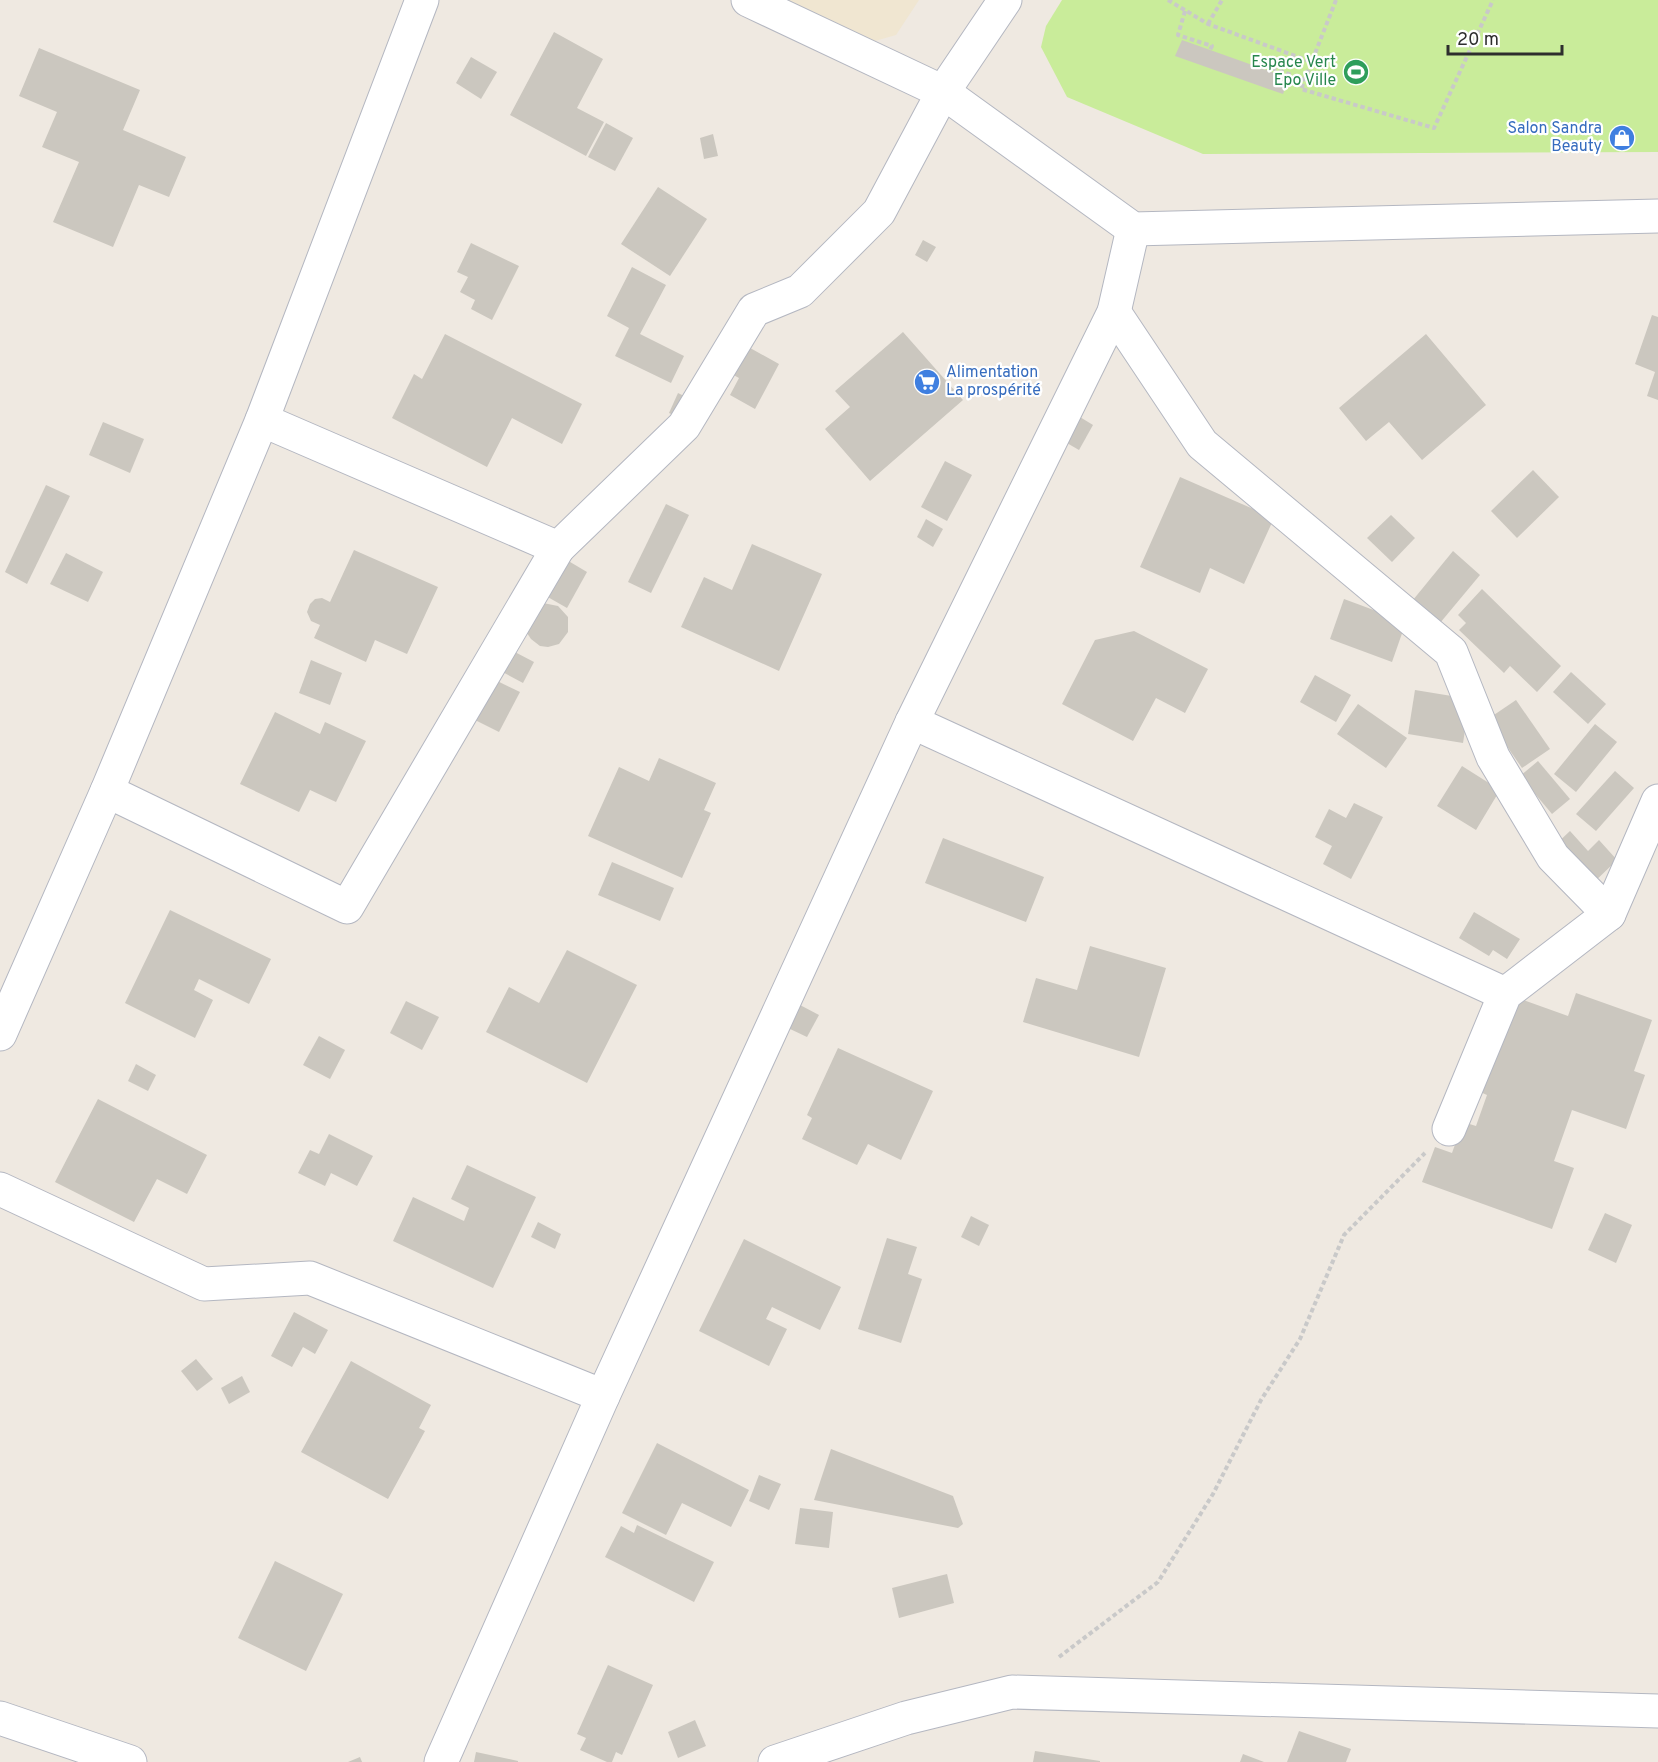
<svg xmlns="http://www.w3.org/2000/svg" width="1658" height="1762" font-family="Overpass,sans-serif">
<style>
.education{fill:#f0e6d1}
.pitch{fill:#c9ec9a}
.building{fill:#cbc7bf}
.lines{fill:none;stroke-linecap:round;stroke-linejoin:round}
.minor-casing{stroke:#b4b7c1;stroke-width:35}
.path{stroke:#c9c9c9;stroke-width:4;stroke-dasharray:4.5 3;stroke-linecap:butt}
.minor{stroke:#fff;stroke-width:33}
.labels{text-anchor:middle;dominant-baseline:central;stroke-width:4.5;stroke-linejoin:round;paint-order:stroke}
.leisure-label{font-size:16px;fill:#27864d;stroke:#fff;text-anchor:end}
.shop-label{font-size:16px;fill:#366cbe;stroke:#fff;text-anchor:end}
</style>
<rect width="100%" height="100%" fill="#efe9e1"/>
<!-- education -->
<polygon class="education" points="766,0 919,0 896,35 861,45"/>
<!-- pitch -->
<polygon class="pitch" points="1062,0 1658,0 1658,152 1203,154 1067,97 1041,47 1046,26"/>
<!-- building -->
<g class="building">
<polygon points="554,32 603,59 577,108 604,122 586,156 510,115"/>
<polygon points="1182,40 1289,78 1283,94 1175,56"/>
<polygon points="39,48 140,90 123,130 186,157 169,197 139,185 113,247 53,222 79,162 42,147 57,112 19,96"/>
<polygon points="471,57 497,72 481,99 456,83"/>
<polygon points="606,123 633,138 615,171 588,157"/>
<polygon points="713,134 718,156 704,159 700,138"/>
<polygon points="658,187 707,219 670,276 621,244"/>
<polygon points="923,240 936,247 927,262 915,255"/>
<polygon points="471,243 519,266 492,320 471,309 475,300 460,292 468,277 457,272"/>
<polygon points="632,267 666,285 640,334 684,356 671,383 615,356 629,328 607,316"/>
<polygon points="1652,315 1658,317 1658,400 1647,396 1655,372 1635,364"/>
<polygon points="903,332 963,400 870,481 825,429 850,407 835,391"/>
<polygon points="445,334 582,404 562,444 512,418 487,467 392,418 414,374 422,379"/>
<polygon points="1426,334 1486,405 1422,460 1389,422 1366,441 1339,408"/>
<polygon points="743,344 779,364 755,409 730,395 739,378 728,372"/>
<polygon points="678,393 696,402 686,421 669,413"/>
<polygon points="1075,414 1093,425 1079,450 1060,439"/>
<polygon points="103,422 144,439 130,473 89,455"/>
<polygon points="945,461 972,475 947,521 921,507"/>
<polygon points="1533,470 1559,497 1517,538 1491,511"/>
<polygon points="1180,477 1274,518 1244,584 1210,568 1200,593 1140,567"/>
<polygon points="46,485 70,496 27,584 5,572"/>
<polygon points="666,504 689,515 651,593 628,582"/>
<polygon points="1391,515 1415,538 1392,562 1367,538"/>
<polygon points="926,519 943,529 933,547 917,537"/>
<polygon points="752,544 822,574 779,671 681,627 704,577 732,590"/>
<polygon points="354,550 438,587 407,654 375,640 366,662 314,638 320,625 311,621 307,612 310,604 315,599 322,598 330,602"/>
<polygon points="1453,551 1480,575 1440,623 1413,600"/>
<polygon points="66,553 103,572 88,602 50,584"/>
<polygon points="560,556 587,572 567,608 539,592"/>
<polygon points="1482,589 1561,666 1537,692 1510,666 1504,673 1459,630 1466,623 1458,615"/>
<polygon points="1344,599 1406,622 1392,662 1330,639"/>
<polygon points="543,603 558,606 568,617 568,632 559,644 548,647 540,646 531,639 527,633"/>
<polygon points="1134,631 1208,669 1185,713 1156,698 1133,741 1062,704 1095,640"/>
<polygon points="511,650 534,662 523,683 499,670"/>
<polygon points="311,660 342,673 330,705 299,693"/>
<polygon points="1571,672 1606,704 1588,724 1553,692"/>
<polygon points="1315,675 1351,695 1336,722 1300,702"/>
<polygon points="489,677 520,692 499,732 469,717"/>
<polygon points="1415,690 1470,699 1463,743 1408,734"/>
<polygon points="1516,700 1550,749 1522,768 1488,719"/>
<polygon points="1358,704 1407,738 1386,768 1337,734"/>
<polygon points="275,712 320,734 325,722 366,741 336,802 310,790 299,812 240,784"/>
<polygon points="1595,724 1617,742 1576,792 1554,774"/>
<polygon points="659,758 716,783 704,810 711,813 682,878 588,836 619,767 649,781"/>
<polygon points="1538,761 1570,799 1552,814 1520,776"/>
<polygon points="1462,766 1500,790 1476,830 1437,806"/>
<polygon points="1615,771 1634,788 1596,831 1576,814"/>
<polygon points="1354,803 1383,817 1351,879 1323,864 1332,846 1315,837 1329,809 1346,818"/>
<polygon points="1570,831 1588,851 1599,840 1617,860 1588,888 1552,848"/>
<polygon points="943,838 1044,877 1026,922 925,883"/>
<polygon points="612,862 674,888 660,921 598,895"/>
<polygon points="170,910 271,959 249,1004 199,979 194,990 213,1000 195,1038 125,1003"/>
<polygon points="1474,912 1520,939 1507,959 1493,950 1489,956 1459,938"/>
<polygon points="1090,946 1166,968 1139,1057 1023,1022 1036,978 1077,990"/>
<polygon points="567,950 637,985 587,1083 486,1032 509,987 539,1003"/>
<polygon points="1576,993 1652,1020 1634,1071 1645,1075 1626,1129 1572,1110 1554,1161 1574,1168 1552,1229 1422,1182 1435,1147 1452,1153 1463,1122 1476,1126 1487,1095 1478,1091 1512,996 1568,1016"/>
<polygon points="406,1001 439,1017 422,1050 390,1033"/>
<polygon points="800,1005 819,1015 807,1037 788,1028"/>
<polygon points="319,1036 345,1050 330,1079 303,1065"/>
<polygon points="838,1048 933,1091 901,1160 868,1144 857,1165 802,1139 812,1118 807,1115"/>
<polygon points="136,1064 156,1075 148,1091 128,1081"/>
<polygon points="98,1099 207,1155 187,1194 157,1179 134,1222 55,1182"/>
<polygon points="329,1134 373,1156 357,1186 331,1173 325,1186 298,1173 310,1150 319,1154"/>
<polygon points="467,1165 536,1197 493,1288 393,1241 413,1197 464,1221 469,1208 451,1199"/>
<polygon points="1605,1213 1632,1225 1616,1263 1588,1250"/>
<polygon points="971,1216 989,1225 979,1246 961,1237"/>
<polygon points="538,1222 561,1234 555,1249 531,1237"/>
<polygon points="887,1238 917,1247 908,1274 922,1279 901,1343 858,1329"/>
<polygon points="744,1239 841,1287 820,1330 772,1307 766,1319 787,1329 769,1366 699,1331"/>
<polygon points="294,1312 328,1330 315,1354 303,1347 292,1367 271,1356"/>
<polygon points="196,1359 213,1379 197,1391 181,1371"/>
<polygon points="351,1361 431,1405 419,1428 425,1431 388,1499 301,1452"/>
<polygon points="242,1376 250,1392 229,1404 221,1388"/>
<polygon points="657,1443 749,1490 731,1527 682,1503 666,1535 622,1513"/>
<polygon points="831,1449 953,1496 963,1524 958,1528 814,1500"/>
<polygon points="759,1475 781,1484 769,1510 749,1501"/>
<polygon points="800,1508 833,1512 829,1548 795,1544"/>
<polygon points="637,1525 714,1562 694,1602 605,1557 621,1526 634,1533"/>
<polygon points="275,1561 343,1594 306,1671 238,1638"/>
<polygon points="947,1574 954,1603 899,1618 892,1588"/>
<polygon points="608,1665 653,1685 622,1755 616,1752 612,1762 607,1762 580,1750 586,1738 577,1734"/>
<polygon points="695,1720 706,1746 678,1758 668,1732"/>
<polygon points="1299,1731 1351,1749 1346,1762 1287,1762"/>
<polygon points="1035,1751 1100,1761 1100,1762 1033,1762"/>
<polygon points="476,1752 518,1761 518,1762 474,1762"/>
<polygon points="1243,1754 1264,1762 1240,1762"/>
<polygon points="360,1757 362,1762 348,1762"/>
</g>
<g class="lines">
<!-- minor casing -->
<g class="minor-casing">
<g id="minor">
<polyline points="748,0 943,92 1133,229 1658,216"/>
<polyline points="1114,312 1202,444 1451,652 1493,757 1553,857 1609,914"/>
<polyline points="262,420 558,548 684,426 754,310 800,291 879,212 943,92 1005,0"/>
<polyline points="912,722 1505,994"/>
<polyline points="107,791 347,907 558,548"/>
<polyline points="0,1034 107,791 262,420 422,0"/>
<polyline points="1449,1129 1505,994 1609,914 1658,801"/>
<polyline points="0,1189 204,1284 310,1278 603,1396"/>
<polyline points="0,1718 130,1762"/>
<polyline points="441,1762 603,1396 912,722 1114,312 1133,229"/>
<polyline points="775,1762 906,1718 1012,1692 1658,1711"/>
</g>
</g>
<!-- path -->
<g class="path">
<polyline points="1168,0 1208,24 1312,62"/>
<polyline points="1336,0 1301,89 1434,128 1493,0"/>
<polyline points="1185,11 1178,35 1212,46 1210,50"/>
<polyline points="1208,24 1222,0"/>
<polyline points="1260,67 1261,64 1305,80"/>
<polyline points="1059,1657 1158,1582 1213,1494 1261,1400 1300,1339 1344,1235 1425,1153"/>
</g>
<!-- minor -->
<use href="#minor" class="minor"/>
</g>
<!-- icons -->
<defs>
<g id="stadium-disc" transform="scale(1.35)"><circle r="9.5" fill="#2e9e5b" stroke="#fff"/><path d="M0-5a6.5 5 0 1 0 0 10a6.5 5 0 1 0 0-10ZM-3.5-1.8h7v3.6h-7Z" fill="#fff"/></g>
<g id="shop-disc" transform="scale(1.35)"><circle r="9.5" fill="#3f7fe0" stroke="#fff"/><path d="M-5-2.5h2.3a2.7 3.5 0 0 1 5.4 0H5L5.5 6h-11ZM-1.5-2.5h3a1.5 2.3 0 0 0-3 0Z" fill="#fff"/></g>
<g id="supermarket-disc" transform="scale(1.35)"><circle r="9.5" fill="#3f7fe0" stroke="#fff"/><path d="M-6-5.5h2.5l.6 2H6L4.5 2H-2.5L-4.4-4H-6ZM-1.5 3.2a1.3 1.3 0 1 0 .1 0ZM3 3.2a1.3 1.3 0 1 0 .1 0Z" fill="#fff"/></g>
</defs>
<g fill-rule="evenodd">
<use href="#stadium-disc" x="1356" y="72"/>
<use href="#shop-disc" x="1622" y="138"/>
<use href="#supermarket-disc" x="927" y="382"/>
</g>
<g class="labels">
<!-- leisure labels -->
<g class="leisure-label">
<text x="1336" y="63">Espace Vert<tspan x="1336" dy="18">Epo Ville</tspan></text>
</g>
<!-- shop labels -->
<g class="shop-label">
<text x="1602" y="129">Salon Sandra<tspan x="1602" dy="18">Beauty</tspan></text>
<text x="946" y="373" text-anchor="start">Alimentation<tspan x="946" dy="18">La prospérité</tspan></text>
</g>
</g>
<!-- scale -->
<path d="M1448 45v9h114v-9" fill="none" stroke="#2e2e2e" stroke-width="3"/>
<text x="1457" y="45" font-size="18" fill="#2e2e2e" stroke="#ffffff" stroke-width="4.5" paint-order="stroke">20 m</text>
</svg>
